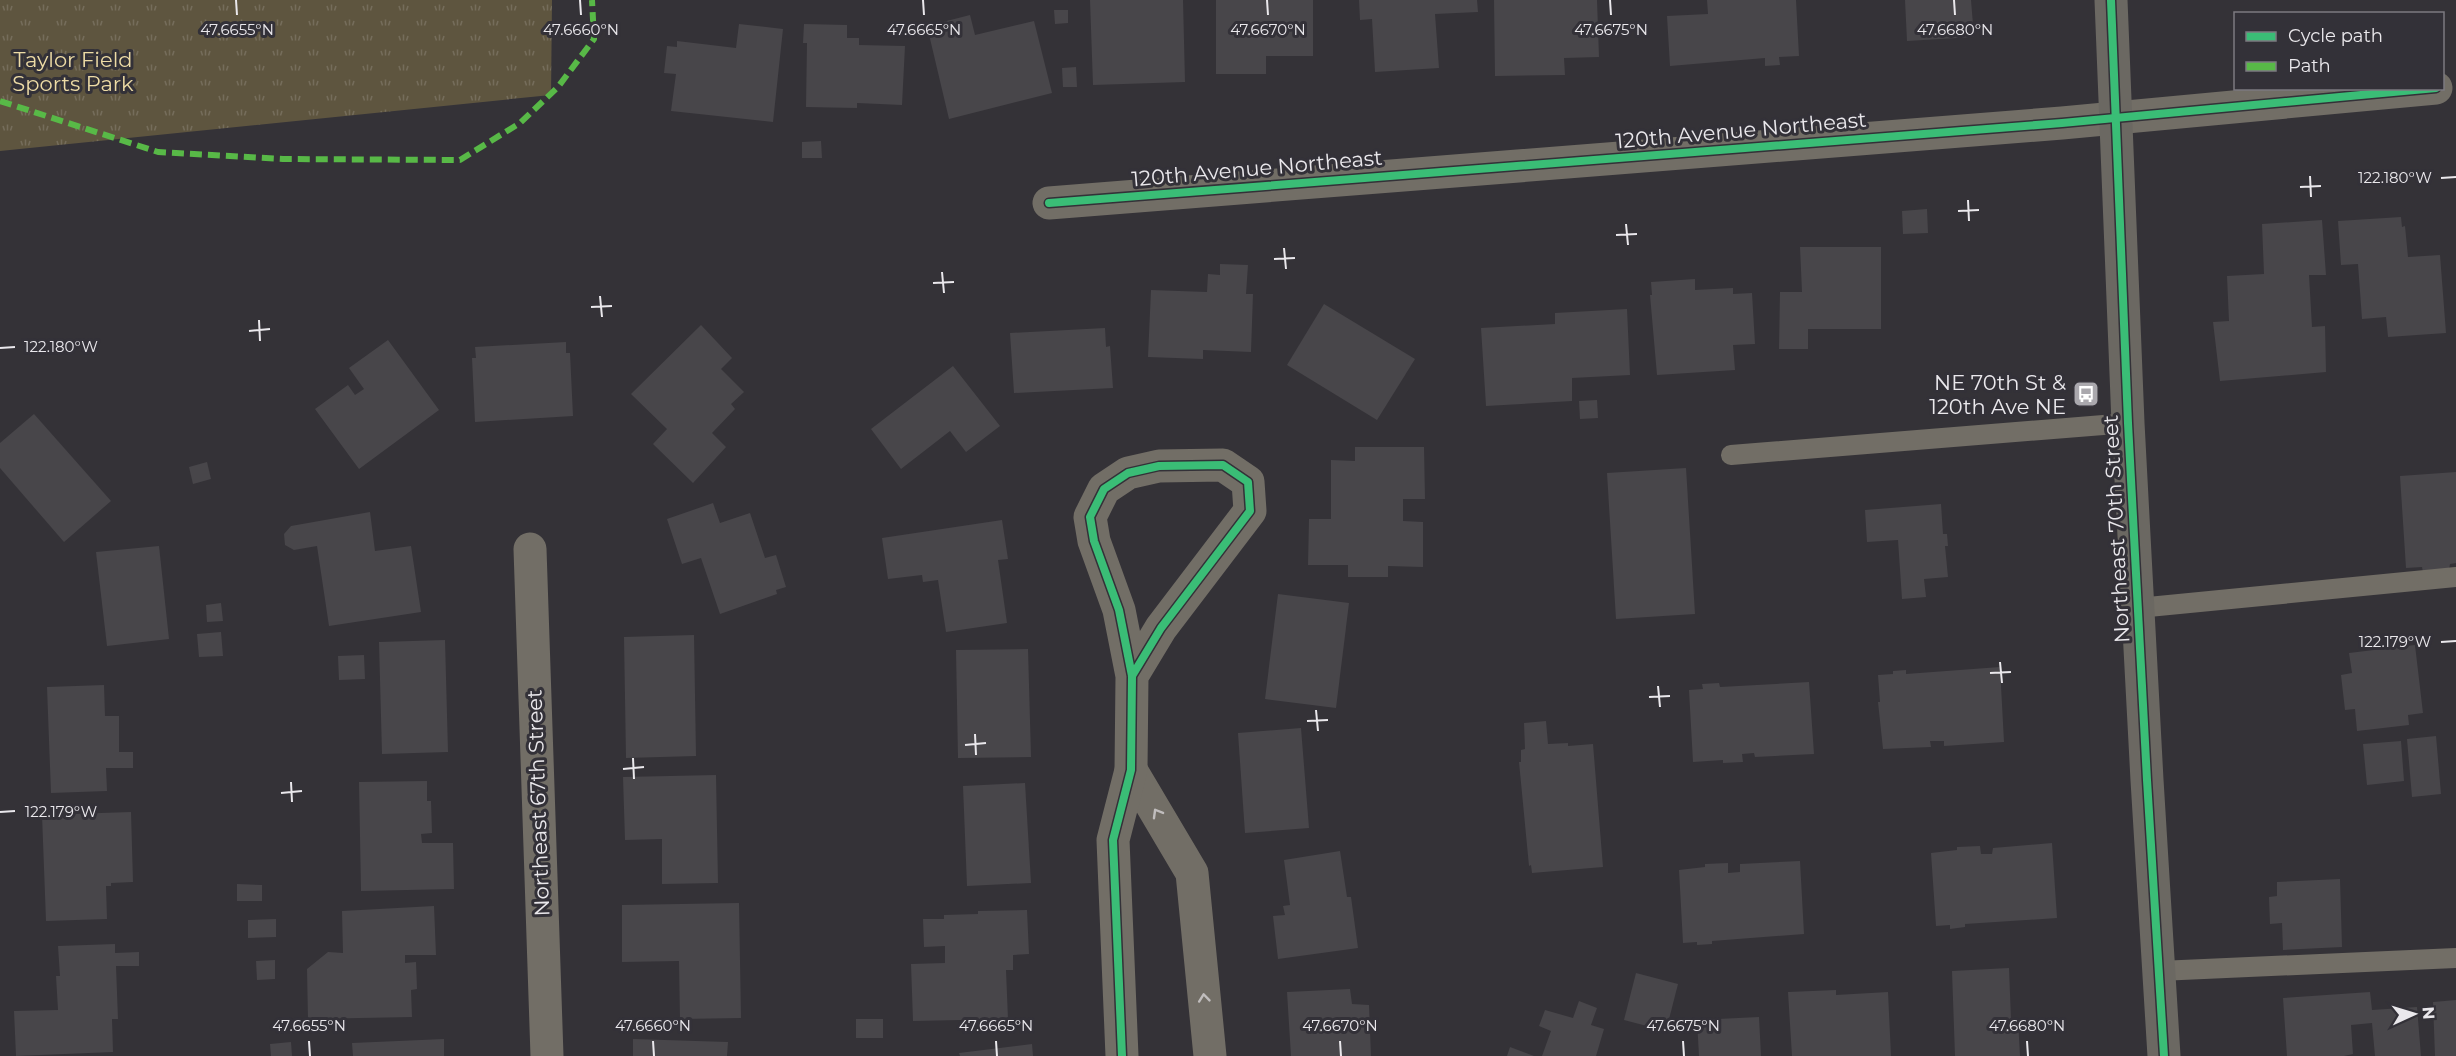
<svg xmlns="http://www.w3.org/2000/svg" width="2456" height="1056" font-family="Montserrat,sans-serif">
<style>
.park{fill:url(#park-tufts)}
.building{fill:#48464a}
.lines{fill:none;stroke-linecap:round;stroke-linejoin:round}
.lane{stroke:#726e66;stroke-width:20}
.street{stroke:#726e66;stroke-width:33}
.secondary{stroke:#6b6862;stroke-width:33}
.quiet{stroke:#58b947;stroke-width:6;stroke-dasharray:12 6;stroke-linecap:butt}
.cycleway-casing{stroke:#333138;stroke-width:11}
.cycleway{stroke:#3abd76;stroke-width:8}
.oneway{stroke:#c0bdbd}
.ticks{fill:none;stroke:#eae8ec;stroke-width:2}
.labels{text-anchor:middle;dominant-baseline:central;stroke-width:6;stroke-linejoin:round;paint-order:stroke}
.park-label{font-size:21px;fill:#eddba5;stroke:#333138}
.street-label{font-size:21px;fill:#eae8ec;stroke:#333138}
.poi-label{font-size:21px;fill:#eae8ec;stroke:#333138;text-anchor:end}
.ticks-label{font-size:15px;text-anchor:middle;fill:#eae8ec;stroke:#333138;stroke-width:6;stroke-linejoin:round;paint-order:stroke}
</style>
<defs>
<pattern id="park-tufts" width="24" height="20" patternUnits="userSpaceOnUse" patternTransform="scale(1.5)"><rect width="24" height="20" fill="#5e553f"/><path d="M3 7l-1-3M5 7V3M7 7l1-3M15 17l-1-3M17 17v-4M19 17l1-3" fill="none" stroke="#756d5b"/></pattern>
</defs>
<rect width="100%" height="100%" fill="#343237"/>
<!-- park -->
<polygon class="park" points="0,0 552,0 551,95 0,151"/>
<!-- building -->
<g class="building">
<polygon points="1090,0 1183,0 1185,82 1093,85"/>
<polygon points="1216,0 1313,0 1313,56 1266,56 1266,74 1216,74"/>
<polygon points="1359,0 1477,0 1478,12 1435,14 1439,68 1375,72 1372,19 1360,20"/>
<polygon points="1494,0 1597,0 1599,57 1564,58 1565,75 1495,76"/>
<polygon points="1707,0 1796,0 1799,56 1779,57 1780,65 1765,66 1765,58 1670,66 1667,16 1708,14"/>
<polygon points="1905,0 1971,0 1974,37 1907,41"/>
<polygon points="1054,10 1068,10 1068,23 1055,24"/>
<polygon points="970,15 975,35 1034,21 1052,93 949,119 927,26"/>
<polygon points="739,24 783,29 773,122 671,111 676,74 664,73 667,46 677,47 677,41 736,48"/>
<polygon points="804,24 847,25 847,38 859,38 859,45 905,46 902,105 857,103 857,108 806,107 807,43 803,43"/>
<polygon points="1076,67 1077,87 1063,87 1062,68"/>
<polygon points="821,141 822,158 802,158 802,142"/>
<polygon points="1927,209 1928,233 1903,234 1902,211"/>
<polygon points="2401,217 2402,227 2405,226 2408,257 2440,255 2446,333 2388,337 2386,317 2362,319 2358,264 2341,265 2338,221"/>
<polygon points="2322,220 2326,275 2309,275 2312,327 2325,326 2326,372 2220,381 2213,322 2229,321 2227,276 2264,274 2262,224"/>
<polygon points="1800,247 1881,247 1881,329 1808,329 1808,349 1779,349 1780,292 1802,292"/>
<polygon points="1220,264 1248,265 1246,294 1253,294 1251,352 1203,350 1203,359 1148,357 1151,290 1207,292 1208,274 1220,275"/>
<polygon points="1695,279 1695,290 1733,288 1733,294 1752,293 1755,344 1733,345 1735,370 1657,375 1650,295 1652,295 1651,282"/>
<polygon points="1324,304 1415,359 1377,420 1287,365"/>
<polygon points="1627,309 1630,375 1572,378 1572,401 1486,406 1481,328 1555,324 1555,313"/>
<polygon points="701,325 732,358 721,369 744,392 731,404 735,409 712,433 726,447 693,483 653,444 667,429 631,394"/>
<polygon points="1105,328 1106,347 1110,346 1113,388 1014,393 1010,333"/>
<polygon points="388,340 439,410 359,469 315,409 348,385 355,395 364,389 349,368"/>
<polygon points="566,342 566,353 570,353 573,416 475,422 472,358 476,358 475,347"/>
<polygon points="953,366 1000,426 966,452 950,431 901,469 871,429"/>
<polygon points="1597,400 1598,418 1580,419 1579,401"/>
<polygon points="34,414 111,501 64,542 0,468 0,443"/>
<polygon points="1355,447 1424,447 1425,499 1403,499 1403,521 1423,522 1423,567 1388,566 1388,577 1348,577 1348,565 1308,565 1309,519 1331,519 1331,460 1355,461"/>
<polygon points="207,462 211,479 193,484 189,467"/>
<polygon points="1686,468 1695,614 1616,619 1607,473"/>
<polygon points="2456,472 2456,563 2450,564 2449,570 2423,572 2422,567 2406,568 2400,476"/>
<polygon points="713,503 720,523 750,513 765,558 776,555 786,587 776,590 777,594 720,614 701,558 682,564 667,519"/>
<polygon points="1941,504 1943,534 1947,534 1948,546 1945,546 1948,577 1924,579 1926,597 1902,599 1898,540 1867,542 1865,510"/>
<polygon points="370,512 375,551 411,546 421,612 329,626 317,546 294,550 285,545 284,534 291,526"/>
<polygon points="1002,520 1008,559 998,560 1007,623 946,632 938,580 923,582 922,575 888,579 882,538"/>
<polygon points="159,546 169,639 107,646 96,552"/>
<polygon points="1278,594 1349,603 1336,708 1265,699"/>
<polygon points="221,603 223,621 207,622 206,605"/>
<polygon points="221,632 223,656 199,657 197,634"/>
<polygon points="694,635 696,756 626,758 624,637"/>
<polygon points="445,640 448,752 382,754 379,642"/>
<polygon points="2415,645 2423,713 2408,715 2409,725 2357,731 2355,709 2345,710 2341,675 2352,673 2349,653"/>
<polygon points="1028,649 1031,757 958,758 956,650"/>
<polygon points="364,655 365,679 339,680 338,656"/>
<polygon points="2000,667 2004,742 1944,746 1944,741 1930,741 1931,747 1883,749 1878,702 1880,702 1878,675 1893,674 1893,671 1906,670 1906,674"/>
<polygon points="1809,682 1814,754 1755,757 1754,753 1742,754 1743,762 1723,763 1723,760 1693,762 1689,690 1703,689 1702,684 1719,683 1720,687"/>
<polygon points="104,685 105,716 119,716 119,752 133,752 133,768 106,768 107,791 51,793 47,687"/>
<polygon points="1546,721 1548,744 1568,743 1568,746 1593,744 1603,867 1532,873 1531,865 1529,866 1519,762 1521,762 1521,750 1525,749 1524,723"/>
<polygon points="1301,728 1309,828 1245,833 1238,733"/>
<polygon points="2436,736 2441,794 2412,797 2407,739"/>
<polygon points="2401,741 2404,781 2367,785 2363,744"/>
<polygon points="716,775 718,883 662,884 662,839 625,840 623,777"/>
<polygon points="427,781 427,801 431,801 432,833 421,834 422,843 453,843 454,889 361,891 359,782"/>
<polygon points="1025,783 1031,883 967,886 963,786"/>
<polygon points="131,812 133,882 111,883 111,886 106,886 107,919 46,921 42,815"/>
<polygon points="2052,843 2057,918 1965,924 1965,927 1950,929 1950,925 1936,926 1931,853 1957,850 1957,847 1980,846 1981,854 1992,854 1993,848"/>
<polygon points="1340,851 1347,897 1351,897 1358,948 1278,959 1273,916 1285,915 1283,906 1290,905 1284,860"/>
<polygon points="1800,861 1804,934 1712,941 1712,944 1697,945 1697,942 1683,943 1679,870 1705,867 1705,864 1728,863 1728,873 1740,872 1740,864"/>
<polygon points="2340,879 2342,947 2283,950 2282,923 2270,924 2269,897 2277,896 2277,882"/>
<polygon points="237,884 262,885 262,901 237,901"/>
<polygon points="739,903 741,1018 680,1019 679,961 622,962 622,905"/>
<polygon points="434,906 436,955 405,955 405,963 416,962 417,989 411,990 412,1017 308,1019 307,969 328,952 343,953 342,911"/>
<polygon points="1027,910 1029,954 1013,955 1013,970 1006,970 1008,1019 913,1021 911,964 945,963 945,946 924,947 923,919 944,919 944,915 978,914 978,911"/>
<polygon points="276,919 276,937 248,938 248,920"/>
<polygon points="115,944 115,953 139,952 139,966 116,966 118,1019 112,1019 113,1052 16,1056 14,1011 58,1010 56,976 60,976 58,946"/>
<polygon points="275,960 275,979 257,980 256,961"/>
<polygon points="2009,968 2011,1020 2018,1019 2020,1056 1955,1056 1952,971"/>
<polygon points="1636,973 1678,984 1666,1031 1624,1020"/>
<polygon points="1350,989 1352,1004 1369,1005 1371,1056 1291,1056 1287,992"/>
<polygon points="1836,990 1836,995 1888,992 1891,1056 1792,1056 1788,992"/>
<polygon points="2370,992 2372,1010 2417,1007 2421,1056 2375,1056 2372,1023 2351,1025 2353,1054 2344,1056 2287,1056 2283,998"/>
<polygon points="2456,1000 2456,1056 2435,1056 2433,1002"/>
<polygon points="1579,1001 1597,1008 1591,1025 1604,1029 1596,1056 1542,1056 1551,1031 1539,1026 1545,1010 1573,1018"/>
<polygon points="1759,1017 1761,1056 1699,1056 1697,1020"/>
<rect x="856" y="1019" width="27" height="19"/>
<polygon points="642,1020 663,1020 663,1028 642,1029"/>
<polygon points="444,1039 444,1056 353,1056 352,1043"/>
<polygon points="633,1039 728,1042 727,1056 633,1056"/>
<polygon points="291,1042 292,1056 271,1056 270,1044"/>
<polygon points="1032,1044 1033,1056 960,1056 959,1053"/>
<polygon points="1510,1047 1534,1056 1507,1056"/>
</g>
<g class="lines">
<!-- lane -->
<g class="lane">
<polyline points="1731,455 2128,423"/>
<polyline points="2138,608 2456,577"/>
<polyline points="2159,971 2456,958"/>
</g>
<!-- street -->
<g class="street">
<polyline points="1049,203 2062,123 2436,88"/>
<polyline points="530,549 547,1056"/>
<polyline points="1131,770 1192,873 1210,1056"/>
<polyline points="1122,1056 1113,840 1131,770 1132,676 1119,610 1094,541 1090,517 1104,489 1128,473 1159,466 1223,465 1248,482 1250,511 1161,628 1132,676"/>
</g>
<!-- secondary -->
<polyline class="secondary" points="2111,0 2128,423 2147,780 2164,1056"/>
<!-- quiet -->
<polyline class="quiet" points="0,101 158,152 283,159 460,160 520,123 558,87 594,39 592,0"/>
<!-- cycleway casing -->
<g class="cycleway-casing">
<g id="cycleway">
<polyline points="2111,0 2128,423 2147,780 2164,1056"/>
<polyline points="1049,203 2062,123 2436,88"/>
<polyline points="1122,1056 1113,840 1131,770 1132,676 1119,610 1094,541 1090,517 1104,489 1128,473 1159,466 1223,465 1248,482 1250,511 1161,628 1132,676"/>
</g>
</g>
<!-- cycleway -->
<use href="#cycleway" class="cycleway"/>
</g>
<!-- one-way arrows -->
<defs><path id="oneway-chevron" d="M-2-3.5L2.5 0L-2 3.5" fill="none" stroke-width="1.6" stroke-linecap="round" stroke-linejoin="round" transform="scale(1.5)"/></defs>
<g class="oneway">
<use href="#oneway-chevron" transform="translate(1157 813) rotate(-120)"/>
<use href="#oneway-chevron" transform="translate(1204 998) rotate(-96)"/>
</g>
<!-- ticks -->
<path class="ticks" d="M236,0L237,15M580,0L581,15M923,0L924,15M1267,0L1268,15M1610,0L1611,15M1954,0L1955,15M2310,176L2311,197M2441,178L2456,177M2300,187L2321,186M1968,200L1969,221M1958,211L1979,210M1626,224L1628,245M1616,235L1637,234M1284,248L1286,269M1274,259L1295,258M942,272L944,293M933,283L954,282M600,296L602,317M591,307L612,306M259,320L260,341M249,331L270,329M0,348L15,347M2441,642L2456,641M2000,662L2002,683M1990,673L2011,672M1658,686L1660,707M1649,697L1670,696M1316,710L1318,731M1307,721L1328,720M975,734L976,755M965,745L986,743M633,758L634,779M623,769L644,767M291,782L292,802M281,793L302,791M0,812L15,811M309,1041L310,1056M653,1041L654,1056M996,1041L997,1056M1340,1041L1341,1056M1683,1041L1684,1056M2027,1041L2028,1056"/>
<!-- icons -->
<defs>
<g id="bus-square" transform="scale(1.35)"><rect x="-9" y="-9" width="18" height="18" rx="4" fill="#aaa8ad" stroke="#333138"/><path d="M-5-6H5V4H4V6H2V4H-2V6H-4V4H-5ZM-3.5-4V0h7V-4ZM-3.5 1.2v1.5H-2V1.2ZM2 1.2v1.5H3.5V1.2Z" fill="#fff"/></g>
</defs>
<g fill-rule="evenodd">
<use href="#bus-square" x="2086" y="394"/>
</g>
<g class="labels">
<!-- park labels -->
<g class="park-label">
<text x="73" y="59">Taylor Field<tspan x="73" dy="24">Sports Park</tspan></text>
</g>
<!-- street labels -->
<g class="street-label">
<text transform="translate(1741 130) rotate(-5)">120th Avenue Northeast</text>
<text transform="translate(1257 168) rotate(-5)">120th Avenue Northeast</text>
<text transform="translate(2116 529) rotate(-93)">Northeast 70th Street</text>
<text transform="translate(538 803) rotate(-92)">Northeast 67th Street</text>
</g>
<!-- poi labels -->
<g class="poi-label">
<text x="2066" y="382">NE 70th St &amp;<tspan x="2066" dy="24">120th Ave NE</tspan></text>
</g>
</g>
<g class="ticks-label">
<text x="237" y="35">47.6655°N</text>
<text x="581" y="35">47.6660°N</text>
<text x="924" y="35">47.6665°N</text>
<text x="1268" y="35">47.6670°N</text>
<text x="1611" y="35">47.6675°N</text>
<text x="1955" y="35">47.6680°N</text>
<text x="2395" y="183">122.180°W</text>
<text x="61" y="352">122.180°W</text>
<text x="2395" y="647">122.179°W</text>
<text x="61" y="817">122.179°W</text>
<text x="309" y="1031">47.6655°N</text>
<text x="653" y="1031">47.6660°N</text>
<text x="996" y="1031">47.6665°N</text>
<text x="1340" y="1031">47.6670°N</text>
<text x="1683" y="1031">47.6675°N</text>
<text x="2027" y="1031">47.6680°N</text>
</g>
<!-- legend -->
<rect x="2234" y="12" width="210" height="78" fill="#333138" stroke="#7c7a80" stroke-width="1.5"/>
<rect x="2246" y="32" width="30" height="9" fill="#3abd76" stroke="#7c7a80" stroke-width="1.5"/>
<text x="2288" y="42" font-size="18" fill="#eae8ec">Cycle path</text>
<rect x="2246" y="62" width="30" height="9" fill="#58b947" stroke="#7c7a80" stroke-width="1.5"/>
<text x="2288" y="72" font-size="18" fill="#eae8ec">Path</text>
<!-- north arrow -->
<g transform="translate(2414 1014) rotate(86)" stroke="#333138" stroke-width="4.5" paint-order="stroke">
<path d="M0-4.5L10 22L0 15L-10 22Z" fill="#eae8ec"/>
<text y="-9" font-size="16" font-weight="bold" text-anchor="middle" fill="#eae8ec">N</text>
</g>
</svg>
